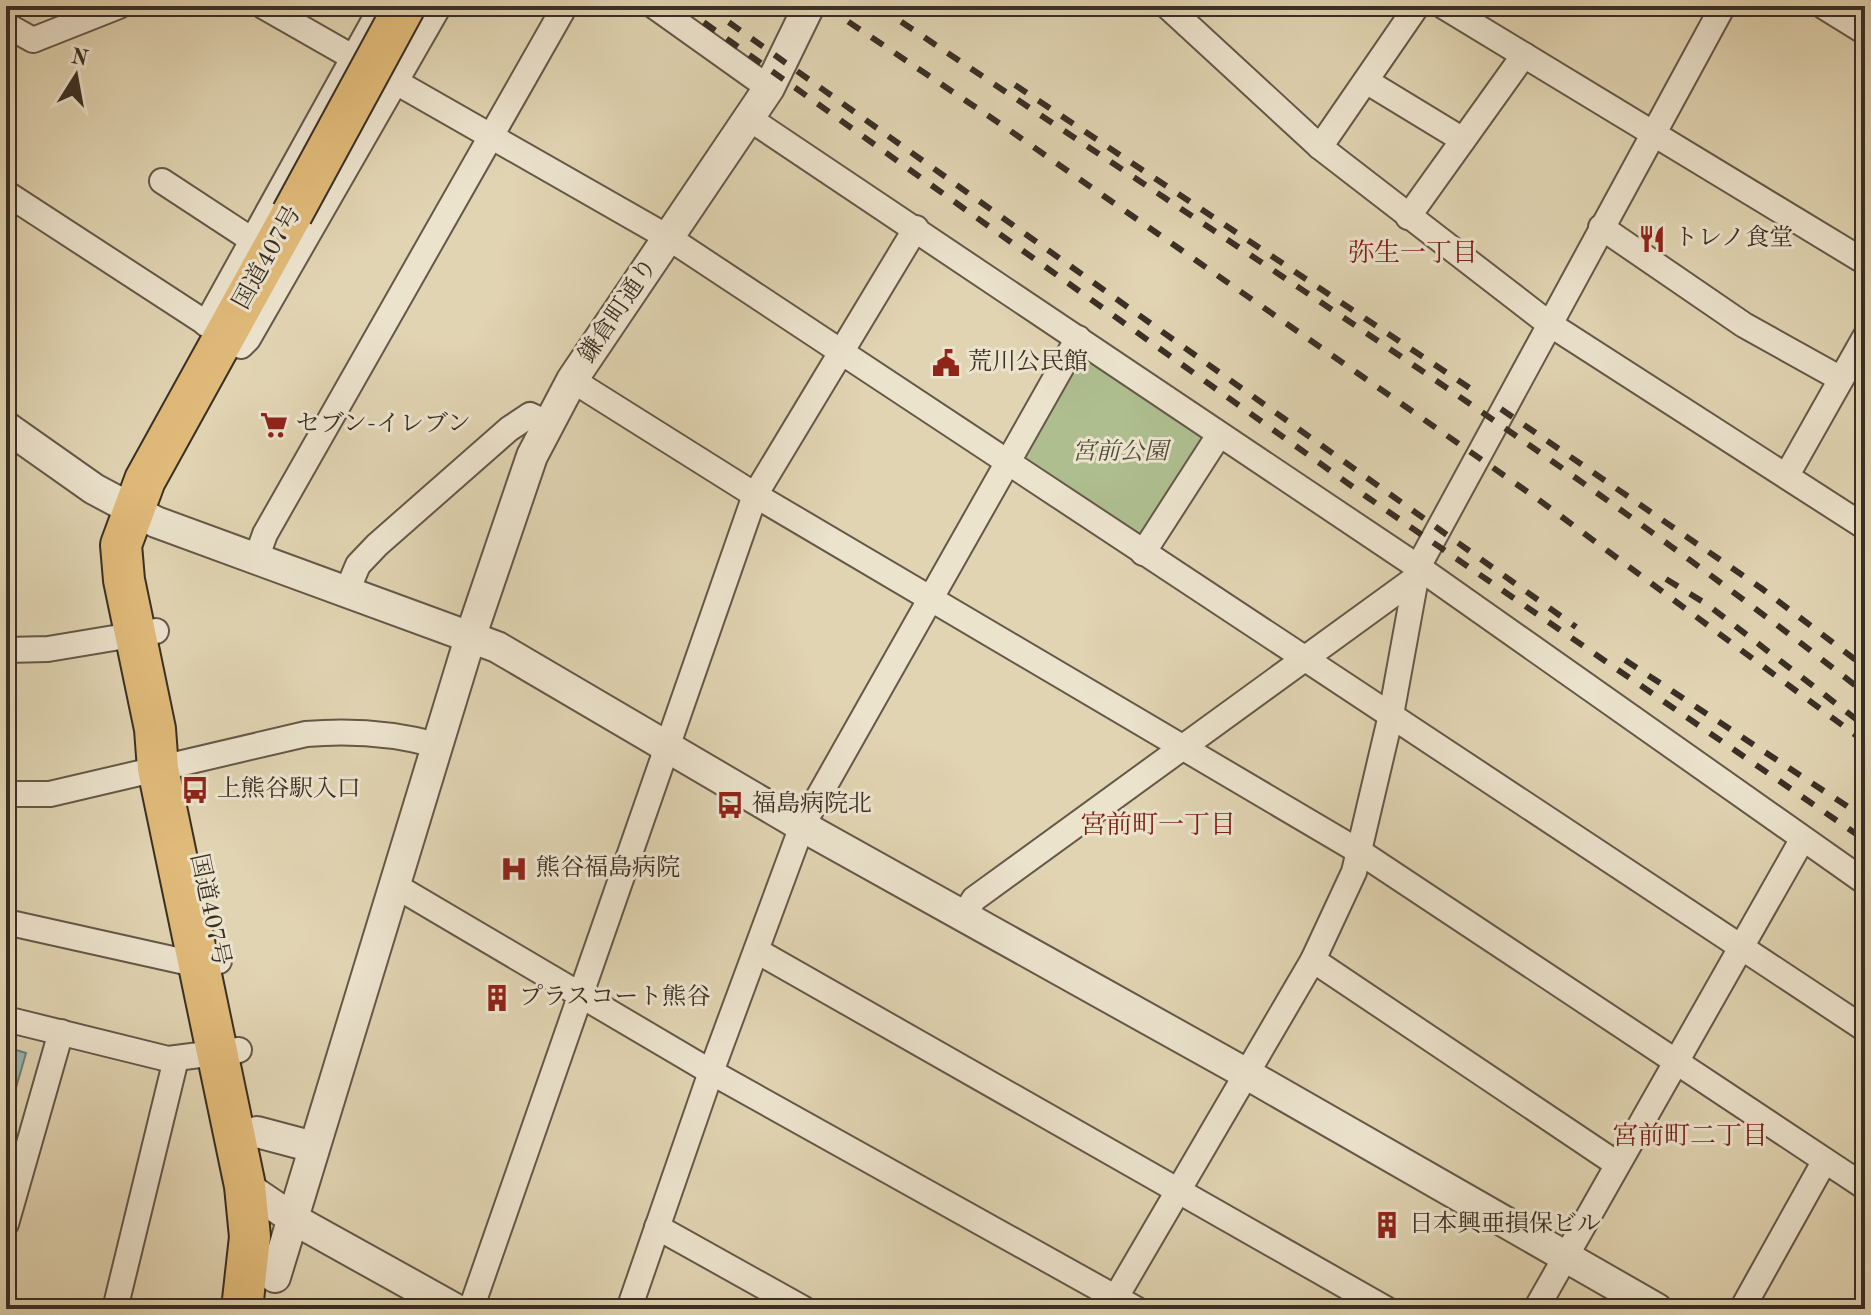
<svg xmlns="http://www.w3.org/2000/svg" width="1871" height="1315" font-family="'Old Standard TT','Noto Serif JP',serif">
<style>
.green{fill:#aebe8f;stroke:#74765a;stroke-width:2}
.water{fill:#97b7b4;stroke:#72817b;stroke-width:2}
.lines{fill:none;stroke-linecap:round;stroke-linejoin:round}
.river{stroke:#97b7b4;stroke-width:40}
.minor-casing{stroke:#645848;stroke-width:28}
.tertiary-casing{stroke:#645848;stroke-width:34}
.trunk-casing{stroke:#3a2f25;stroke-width:44}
.minor{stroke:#ece3cd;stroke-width:24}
.tertiary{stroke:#ece3cd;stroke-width:30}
.trunk{stroke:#e0ba79;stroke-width:40}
.rail{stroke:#3a2f25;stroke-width:6;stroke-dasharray:14 14;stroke-linecap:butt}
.trunk-bridge-casing{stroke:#3a2f25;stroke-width:44;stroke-linecap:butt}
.trunk-bridge{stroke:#e0ba79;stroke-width:40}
.labels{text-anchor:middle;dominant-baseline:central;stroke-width:6;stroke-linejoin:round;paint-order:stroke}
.poi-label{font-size:24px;fill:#3a2f25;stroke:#ece3cd;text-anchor:start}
.street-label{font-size:24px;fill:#3a2f25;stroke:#ece3cd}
.park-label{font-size:24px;font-style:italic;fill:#514c3a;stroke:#ece3cd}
.neighbourhood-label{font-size:26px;fill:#7a1f14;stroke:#ece3cd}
</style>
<rect width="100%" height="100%" fill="#e1d4b2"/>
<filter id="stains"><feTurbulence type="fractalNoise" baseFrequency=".0025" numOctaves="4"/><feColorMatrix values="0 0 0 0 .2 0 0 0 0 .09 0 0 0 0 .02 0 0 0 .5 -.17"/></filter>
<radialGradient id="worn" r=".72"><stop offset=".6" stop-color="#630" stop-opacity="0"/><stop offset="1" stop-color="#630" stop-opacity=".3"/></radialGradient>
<!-- green -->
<polygon class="green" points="1084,354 1206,439 1141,540 1022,459"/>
<!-- water -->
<polygon class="water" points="6,1047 26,1053 6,1123"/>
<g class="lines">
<!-- river -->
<polyline class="river" points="1861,6 1865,9"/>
<!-- minor casing -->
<g class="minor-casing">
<g id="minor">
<polyline points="263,6 669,238 1865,1029"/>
<polyline points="654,6 769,88"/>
<polyline points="1167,6 1320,147 1548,323 1865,527"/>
<polyline points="1443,6 1865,262"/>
<polyline points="1823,6 1865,32"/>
<polyline points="6,25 33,40 119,6"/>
<polyline points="1366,81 1463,140"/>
<polyline points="750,119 1418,567 1865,882"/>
<polyline points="1320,147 1417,6"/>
<polyline points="162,181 252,240"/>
<polyline points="6,193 241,346 248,339 439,6"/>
<polyline points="1408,217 1524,55"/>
<polyline points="1601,227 1744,325 1841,379"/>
<polyline points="206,324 382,6"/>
<polyline points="572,380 755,495 1360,852 1865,1187"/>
<polyline points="1787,475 1865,337"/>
<polyline points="1143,553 1219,435"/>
<polyline points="256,559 265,534 565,6"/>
<polyline points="347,591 358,565 377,545 509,429 530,415 547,423"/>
<polyline points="6,650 48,649 156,631"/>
<path d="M6,794H50L306,734C351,730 393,733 437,745"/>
<polyline points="394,885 711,1072 1136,1309"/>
<polyline points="963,917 974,899 1413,580"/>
<polyline points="6,922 199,965 219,961"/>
<polyline points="757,951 1386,1309"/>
<polyline points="1313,960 1617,1164"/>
<polyline points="6,1019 168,1059 239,1050"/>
<polyline points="6,1224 61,1032"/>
<polyline points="657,1227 804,1309"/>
<polyline points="115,1309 176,1059"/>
<polyline points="471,1309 755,495 916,228"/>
<polyline points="629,1309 711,1072 802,826 1078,338"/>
<polyline points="1109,1309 1313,960 1354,872 1391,715 1418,567 1723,6"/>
<polyline points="1536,1309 1802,840"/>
<polyline points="1742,1309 1824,1162"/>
</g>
</g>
<!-- tertiary casing -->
<g class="tertiary-casing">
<g id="tertiary">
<polyline points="6,427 94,489 156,522 497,647 802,826 1245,1073 1657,1309"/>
<polyline points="257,1132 306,1145"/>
<polyline points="245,1186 295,1220 455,1309"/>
<polyline points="275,1277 471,635 532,456 572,380 769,88 809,6"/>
</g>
</g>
<!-- trunk casing -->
<g class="trunk-casing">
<polyline id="trunk" points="242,1309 250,1237 245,1186 158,769 155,729 124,580 121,545 145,480 292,214"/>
</g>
<!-- minor -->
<use href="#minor" class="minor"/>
<!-- tertiary -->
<use href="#tertiary" class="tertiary"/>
<!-- trunk -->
<use href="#trunk" class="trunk"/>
<!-- rail -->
<g class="rail">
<polyline points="681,6 1367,497 1865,840"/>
<polyline points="706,6 1576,627"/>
<polyline points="825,6 1002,125 1535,497 1865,742"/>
<path d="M878,6C1210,231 1550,445 1865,693"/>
<polyline points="1015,85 1471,389"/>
<polyline points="1501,409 1761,588 1865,667"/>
<polyline points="1666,579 1708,605 1865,726"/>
<polyline points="1625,660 1865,818"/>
</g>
<!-- trunk-bridge casing -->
<g class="trunk-bridge-casing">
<polyline id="trunk-bridge" points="292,214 405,6"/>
</g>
<!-- trunk-bridge -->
<use href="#trunk-bridge" class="trunk-bridge"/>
</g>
<!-- icons -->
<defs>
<g id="restaurant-bare" transform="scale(2.16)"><path d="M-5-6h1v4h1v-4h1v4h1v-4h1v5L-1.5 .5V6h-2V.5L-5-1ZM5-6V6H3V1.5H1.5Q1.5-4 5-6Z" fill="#8f2418" stroke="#ece3cd" stroke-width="2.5" paint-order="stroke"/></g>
<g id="civic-bare" transform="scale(2.16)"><path d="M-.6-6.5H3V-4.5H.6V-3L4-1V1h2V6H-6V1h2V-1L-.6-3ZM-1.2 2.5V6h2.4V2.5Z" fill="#8f2418" stroke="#ece3cd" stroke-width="2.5" paint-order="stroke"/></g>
<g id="supermarket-bare" transform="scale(2.16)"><path d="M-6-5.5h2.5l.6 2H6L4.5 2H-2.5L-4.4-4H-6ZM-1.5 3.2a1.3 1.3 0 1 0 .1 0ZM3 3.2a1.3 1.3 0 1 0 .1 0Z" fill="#8f2418" stroke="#ece3cd" stroke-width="2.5" paint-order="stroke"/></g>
<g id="bus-bare" transform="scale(2.16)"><path d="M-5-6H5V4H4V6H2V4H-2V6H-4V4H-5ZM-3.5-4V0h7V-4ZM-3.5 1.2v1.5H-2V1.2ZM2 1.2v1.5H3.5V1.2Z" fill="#8f2418" stroke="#ece3cd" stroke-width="2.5" paint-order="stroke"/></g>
<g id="hospital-bare" transform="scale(2.16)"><path d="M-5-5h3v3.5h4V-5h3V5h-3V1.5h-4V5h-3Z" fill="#8f2418" stroke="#ece3cd" stroke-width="2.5" paint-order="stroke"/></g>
<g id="building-bare" transform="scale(2.16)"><path d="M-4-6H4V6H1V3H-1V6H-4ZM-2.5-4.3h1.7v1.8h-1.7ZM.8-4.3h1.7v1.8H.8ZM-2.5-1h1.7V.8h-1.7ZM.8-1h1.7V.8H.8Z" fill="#8f2418" stroke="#ece3cd" stroke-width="2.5" paint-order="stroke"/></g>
</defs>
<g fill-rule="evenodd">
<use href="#restaurant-bare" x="1652" y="239"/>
<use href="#civic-bare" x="946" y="363"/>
<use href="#supermarket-bare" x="274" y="425"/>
<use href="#bus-bare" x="195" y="790"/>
<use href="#bus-bare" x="730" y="805"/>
<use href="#hospital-bare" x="514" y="869"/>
<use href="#building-bare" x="497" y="998"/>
<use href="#building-bare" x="1387" y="1225"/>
</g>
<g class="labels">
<!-- poi labels -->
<g class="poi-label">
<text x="1674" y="239">トレノ食堂</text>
<text x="968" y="363">荒川公民館</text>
<text x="296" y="425">セブン-イレブン</text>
<text x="217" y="790">上熊谷駅入口</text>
<text x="752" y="805">福島病院北</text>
<text x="536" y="869">熊谷福島病院</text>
<text x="519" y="998">プラスコート熊谷</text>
<text x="1409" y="1225">日本興亜損保ビル</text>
</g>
<!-- street labels -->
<g class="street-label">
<text transform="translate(268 258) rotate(-61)">国道407号</text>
<text transform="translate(619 311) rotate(-56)">鎌倉町通り</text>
<text transform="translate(209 910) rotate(78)">国道407号</text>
</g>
<!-- park labels -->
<g class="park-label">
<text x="1120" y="453">宮前公園</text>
</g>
<!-- neighbourhood labels -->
<g class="neighbourhood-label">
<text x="1413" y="254">弥生一丁目</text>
<text x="1158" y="826">宮前町一丁目</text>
<text x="1690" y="1137">宮前町二丁目</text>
</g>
</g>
<!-- margin -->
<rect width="1871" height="1315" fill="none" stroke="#e1d4b2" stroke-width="32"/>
<rect x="8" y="8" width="1855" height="1299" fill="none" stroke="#3a2f25" stroke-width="4"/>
<rect x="16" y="16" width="1839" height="1283" fill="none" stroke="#3a2f25" stroke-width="2"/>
<!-- north arrow -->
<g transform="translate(76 76) rotate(11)" stroke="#ece3cd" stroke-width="6" paint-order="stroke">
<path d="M0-6L14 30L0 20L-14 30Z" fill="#3a2f25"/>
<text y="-12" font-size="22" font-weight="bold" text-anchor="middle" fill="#3a2f25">N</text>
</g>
<rect width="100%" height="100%" filter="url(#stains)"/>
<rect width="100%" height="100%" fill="url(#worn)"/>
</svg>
